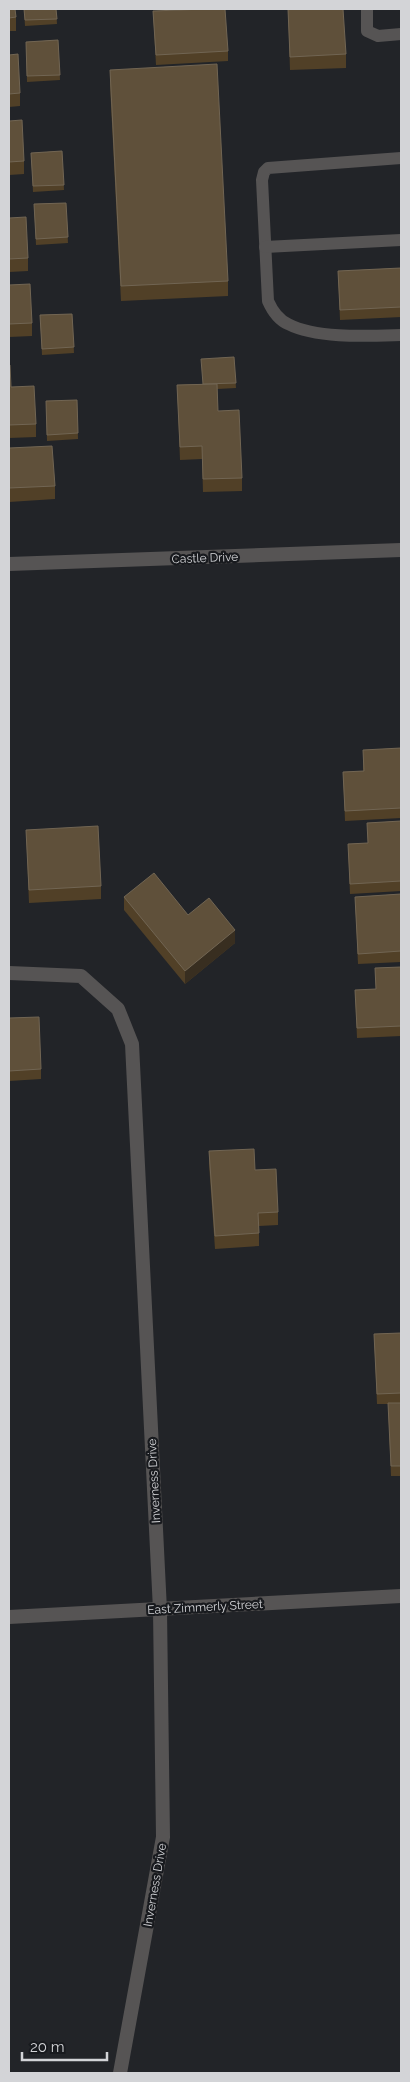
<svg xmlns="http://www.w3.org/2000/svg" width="410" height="2082" font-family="Raleway,sans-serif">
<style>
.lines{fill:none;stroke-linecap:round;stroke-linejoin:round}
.service{stroke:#565454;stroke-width:12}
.minor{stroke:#565454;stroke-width:14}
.wall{fill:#514027}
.shaded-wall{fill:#382e20}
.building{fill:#5f503a;stroke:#716553}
.labels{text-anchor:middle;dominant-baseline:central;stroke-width:4.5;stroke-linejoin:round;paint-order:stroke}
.street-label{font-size:12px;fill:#d3d4d7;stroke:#181a1e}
</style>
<rect width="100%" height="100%" fill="#222428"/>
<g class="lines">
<!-- service -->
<g class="service">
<polyline points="367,9 367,31 378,36 401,34"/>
<path d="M401,158L268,168L264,172L262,180L268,301C272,310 279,320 288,324C317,339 369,336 401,335"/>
<polyline points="265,247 401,240"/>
</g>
<!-- minor -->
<g class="minor">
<polyline points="9,564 401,550"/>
<polyline points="9,973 81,976 118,1009 132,1044 160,1610 163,1837 120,2073"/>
<polyline points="9,1617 401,1596"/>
</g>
</g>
<!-- wall -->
<g class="wall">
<polygon points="9,9 16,17 16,31 9,31"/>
<polygon points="24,9 56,9 57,24 25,26"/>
<polygon points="288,9 346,54 346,68 290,70"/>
<polygon points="153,11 228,51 228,61 156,65"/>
<polygon points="58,40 60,80 27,82 26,42"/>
<polygon points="9,55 20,93 20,106 9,107"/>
<polygon points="110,70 228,281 228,296 121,301 110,85"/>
<polygon points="9,121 24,161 24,174 9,175"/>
<polygon points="62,151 64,190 33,192 31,153"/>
<polygon points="66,203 68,243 36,245 34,204"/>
<polygon points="9,218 28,258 28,271 9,272"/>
<polygon points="401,268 401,317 340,320 338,271"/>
<polygon points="9,285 32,323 32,336 9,337"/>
<polygon points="72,314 74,353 42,355 40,315"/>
<polygon points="234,357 236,388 217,389 218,411 242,478 242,491 203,492 202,459 180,460 177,385 202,384"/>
<polygon points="9,365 11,387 36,424 36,437 9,438"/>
<polygon points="77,400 78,439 47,441 46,401"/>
<polygon points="9,448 55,486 55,499 9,502"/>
<polygon points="401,748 401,818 345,821 343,772 363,771 363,750"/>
<polygon points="401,821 401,891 350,894 348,844 368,843 367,823"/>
<polygon points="26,830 101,886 101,899 29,903"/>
<polygon points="401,894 401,962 358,964 355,897"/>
<polygon points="124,897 188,915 235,943 185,984 124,910"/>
<polygon points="401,967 401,1036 357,1038 355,990 376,989 375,968"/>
<polygon points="9,1018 41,1069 41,1079 9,1081"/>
<polygon points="209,1151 255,1170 278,1212 278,1225 259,1226 259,1246 215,1249 209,1164"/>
<polygon points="401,1333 401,1476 391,1476 388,1404 377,1404 374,1334"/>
</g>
<!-- shaded-wall -->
<polygon class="shaded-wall" points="235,930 235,943 185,984 185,971"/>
<!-- building -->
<g class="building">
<polygon points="9,9 15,9 16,17 9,18"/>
<polygon points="24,9 56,9 57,19 25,20"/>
<polygon points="205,9 225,9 228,51 156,55 153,11"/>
<polygon points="288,9 343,9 346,54 290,57"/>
<polygon points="58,40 60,75 27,76 26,42"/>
<polygon points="18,54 20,93 9,94 9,55"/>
<polygon points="217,64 228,281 121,286 110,70"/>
<polygon points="22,120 24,161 9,162 9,121"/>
<polygon points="62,151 64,185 33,186 31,153"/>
<polygon points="66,203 68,237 36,239 34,204"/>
<polygon points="26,217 28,258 9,259 9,218"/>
<polygon points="401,268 401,307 340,310 338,271"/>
<polygon points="30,284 32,323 9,324 9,285"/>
<polygon points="72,314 74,347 42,349 40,315"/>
<polygon points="234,357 236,383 203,384 201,359"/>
<polygon points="9,365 10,365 11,387 34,386 36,424 9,425"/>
<polygon points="217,384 218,411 239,410 242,478 203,479 202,446 180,447 177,385"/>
<polygon points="77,400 78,433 47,435 46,401"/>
<polygon points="52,446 55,486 9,488 9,448"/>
<polygon points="401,748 401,808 345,811 343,772 364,771 363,750"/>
<polygon points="401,821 401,881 350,884 348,844 368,843 367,823"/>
<polygon points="98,826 101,886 29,890 26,830"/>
<polygon points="154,873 188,915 209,898 235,930 185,971 124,897"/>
<polygon points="401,894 401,951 358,954 355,897"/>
<polygon points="401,967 401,1026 357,1028 355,990 376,989 375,968"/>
<polygon points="39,1017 41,1069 9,1071 9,1018"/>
<polygon points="254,1149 255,1170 276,1169 278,1212 258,1213 259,1233 215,1236 209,1151"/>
<polygon points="401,1333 401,1393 377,1394 374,1334"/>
<polygon points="388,1403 401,1403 401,1466 391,1466"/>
</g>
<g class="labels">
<!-- street labels -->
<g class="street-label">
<text transform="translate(205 558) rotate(-2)">Castle Drive</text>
<text transform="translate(154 1481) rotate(-93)">Inverness Drive</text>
<text transform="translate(205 1607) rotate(-3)">East Zimmerly Street</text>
<text transform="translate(155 1885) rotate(-80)">Inverness Drive</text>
</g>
</g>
<!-- border -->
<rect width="410" height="2082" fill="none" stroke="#d3d4d7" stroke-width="20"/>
<!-- scale -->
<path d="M22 2052v8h85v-8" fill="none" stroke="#d3d4d7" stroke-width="2.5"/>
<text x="30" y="2052" font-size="15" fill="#d3d4d7" stroke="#181a1e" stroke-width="4" paint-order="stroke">20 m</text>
</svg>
